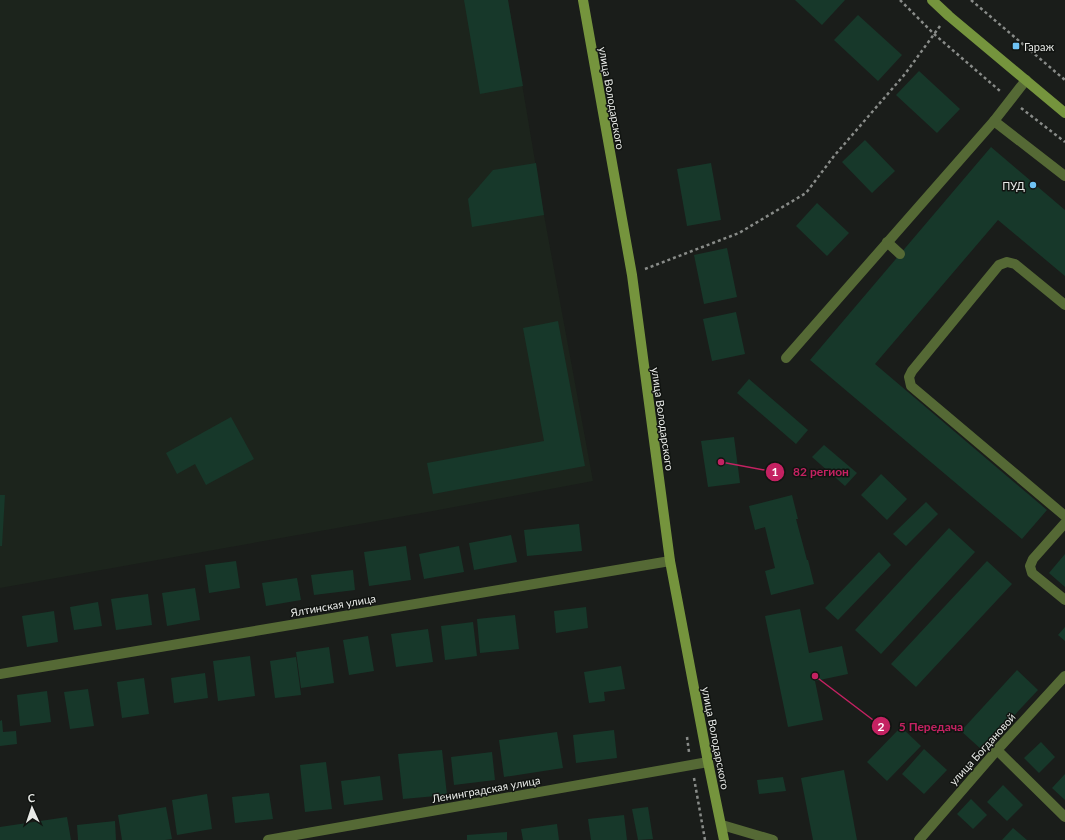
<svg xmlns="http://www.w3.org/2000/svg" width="1065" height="840" font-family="Lato,sans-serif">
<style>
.built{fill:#1c241c}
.building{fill:#17382a}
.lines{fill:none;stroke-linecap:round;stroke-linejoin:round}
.path{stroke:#898c89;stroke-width:2.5;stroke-dasharray:3 3;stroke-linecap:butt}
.service{stroke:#556935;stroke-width:10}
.minor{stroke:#556935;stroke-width:10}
.secondary{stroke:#75943d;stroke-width:10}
.poi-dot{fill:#6ec2f3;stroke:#111411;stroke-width:1.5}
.labels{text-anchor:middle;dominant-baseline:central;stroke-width:3;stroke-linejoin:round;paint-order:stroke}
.poi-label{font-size:11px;fill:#e8eae7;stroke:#111411;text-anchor:start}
.street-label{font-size:11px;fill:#e8eae7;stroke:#111411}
.leader{fill:none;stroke:#c42262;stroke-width:1.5}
.callout-dot{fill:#c42262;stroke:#111411;stroke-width:1.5}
.mark-label{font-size:12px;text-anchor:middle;font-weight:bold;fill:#fff}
.callout-label{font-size:12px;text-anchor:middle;font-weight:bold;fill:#c42262;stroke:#111411;stroke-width:3;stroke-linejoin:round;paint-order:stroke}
</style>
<rect width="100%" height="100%" fill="#1a1d1a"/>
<!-- built -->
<polygon class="built" points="0,0 508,0 544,215 593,481 433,511 0,588"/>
<!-- building -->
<g class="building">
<polygon points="464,0 508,0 523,86 480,94"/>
<polygon points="795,0 845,0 822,25"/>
<polygon points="858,15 902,55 878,81 834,40"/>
<polygon points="919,71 960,109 937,133 896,95"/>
<polygon points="865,140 895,171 872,193 842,162"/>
<polygon points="991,147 1065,210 1065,276 998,220 875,364 1047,510 1022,539 810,360"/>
<polygon points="536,163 544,215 472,227 468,199 493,170"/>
<polygon points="711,163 721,220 687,226 677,169"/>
<polygon points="817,203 849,233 827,256 796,226"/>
<polygon points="727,248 737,297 704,304 694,255"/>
<polygon points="736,312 745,354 712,361 703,319"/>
<polygon points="558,321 585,466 433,494 427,463 544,441 523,328"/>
<polygon points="749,379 808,430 796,444 737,393"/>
<polygon points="231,417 254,459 206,485 195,464 177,474 166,453"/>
<polygon points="734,437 740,483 708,487 701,441"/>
<polygon points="824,445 857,473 845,486 812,457"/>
<polygon points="881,474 907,499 887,520 861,495"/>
<polygon points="0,495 5,495 2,546 0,546"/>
<polygon points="792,495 798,519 796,519 807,560 808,560 814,584 771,595 765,571 775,568 765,527 755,530 749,506"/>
<polygon points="926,502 938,514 906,546 893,534"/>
<polygon points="579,524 582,551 527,556 524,530"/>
<polygon points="949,528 975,552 881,654 855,630"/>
<polygon points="511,535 517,562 474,570 469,543"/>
<polygon points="406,546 411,580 369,586 364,552"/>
<polygon points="459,546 464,572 424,579 419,554"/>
<polygon points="879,552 891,565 838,620 825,608"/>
<polygon points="1065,554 1065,587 1049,573"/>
<polygon points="236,561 240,588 209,593 205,565"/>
<polygon points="987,561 1012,584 916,687 891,664"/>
<polygon points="353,570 355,590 314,595 311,575"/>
<polygon points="297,578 301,600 266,606 262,583"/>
<polygon points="195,588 200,620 167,626 162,593"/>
<polygon points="148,594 152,625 116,630 111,599"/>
<polygon points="98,602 102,626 74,630 70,607"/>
<polygon points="586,607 588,628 556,633 554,611"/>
<polygon points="800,609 809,653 842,646 848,674 815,681 823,720 788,727 765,616"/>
<polygon points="54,611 58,642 27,647 22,616"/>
<polygon points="515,615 519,649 480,653 477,619"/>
<polygon points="473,622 477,656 445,660 441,626"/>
<polygon points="1065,627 1065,641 1058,635"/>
<polygon points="428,629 433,662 396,667 391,634"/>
<polygon points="368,636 374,671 349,675 343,640"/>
<polygon points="329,647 334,683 301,688 296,652"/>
<polygon points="250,656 255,696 218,701 213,661"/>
<polygon points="296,657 301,695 275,698 270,661"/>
<polygon points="621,666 625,689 604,692 605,701 589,703 584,672"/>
<polygon points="1017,670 1038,690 982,750 961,731"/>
<polygon points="205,673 208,698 174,703 171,678"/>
<polygon points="144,678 149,714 122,718 117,682"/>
<polygon points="88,689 94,726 70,729 64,692"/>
<polygon points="47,691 51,722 20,726 17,695"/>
<polygon points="2,720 3,732 16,731 17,744 0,746 0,721"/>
<polygon points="901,727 921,746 887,781 867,762"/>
<polygon points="614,730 617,758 576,763 573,735"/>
<polygon points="557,732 563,768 504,777 499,740"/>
<polygon points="1041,742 1055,757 1039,773 1024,758"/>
<polygon points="924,749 947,770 924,794 902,774"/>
<polygon points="442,750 447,795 403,799 398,754"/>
<polygon points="492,752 495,780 454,785 451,757"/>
<polygon points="326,762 332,809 305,812 300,765"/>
<polygon points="844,770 857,840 813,840 801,778"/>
<polygon points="1065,774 1065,800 1052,788"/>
<polygon points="380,776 383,800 344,805 341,781"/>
<polygon points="783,777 786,791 759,794 757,780"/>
<polygon points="1003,785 1023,805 1007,821 987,802"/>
<polygon points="269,793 273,819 235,823 232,797"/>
<polygon points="207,794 212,829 177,835 172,800"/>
<polygon points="971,799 987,815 973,829 957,814"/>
<polygon points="166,807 172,839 165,840 122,840 118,815"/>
<polygon points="648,807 653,839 638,840 632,809"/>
<polygon points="624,815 627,840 591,840 588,819"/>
<polygon points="67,817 71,840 0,840 0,827"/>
<polygon points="115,821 116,840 78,840 77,825"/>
<polygon points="557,824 559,840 523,840 521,829"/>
<polygon points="1013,828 1027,840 1002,840"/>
<polygon points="507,832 507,840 467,840 467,835"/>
</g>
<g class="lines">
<!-- path -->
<g class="path">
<polyline points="900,0 934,34 1000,91"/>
<polyline points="971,0 1065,80"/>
<polyline points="1021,108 1065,142"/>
<polyline points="645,269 739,233 806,193 834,156 905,74 940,26"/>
<polyline points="687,737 689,752"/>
<polyline points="694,778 705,840"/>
</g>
<!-- service -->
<g class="service">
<polyline points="994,121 1065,176"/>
<polyline points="887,242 900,254"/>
<polyline points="1065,305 1015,264 1007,262 999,265 912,371 909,377 911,386 1065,516"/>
<polyline points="786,358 994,121 1026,80"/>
<polyline points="1065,523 1033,559 1030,566 1032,573 1065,600"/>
</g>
<!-- minor -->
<g class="minor">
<polyline points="0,674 670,561"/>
<polyline points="997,750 1065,817"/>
<polyline points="722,825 773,840"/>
<polyline points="268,840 708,762"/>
<polyline points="919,840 997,750 1065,676"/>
</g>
<!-- secondary -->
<g class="secondary">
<polyline points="583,0 632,275 670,561 708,762 724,840"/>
<polyline points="932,0 949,16 1065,113"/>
</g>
</g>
<!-- markers -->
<g class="poi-dot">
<rect x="1012" y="42" width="8" height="8" rx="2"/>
<circle cx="1033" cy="185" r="4"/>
</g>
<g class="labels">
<!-- poi labels -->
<g class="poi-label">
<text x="1024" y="46">Гараж</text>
<text x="1025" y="185" text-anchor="end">ПУД</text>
</g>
<!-- street labels -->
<g class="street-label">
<text transform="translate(612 98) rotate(80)">улица Володарского</text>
<text transform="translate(663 419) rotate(82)">улица Володарского</text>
<text transform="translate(333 605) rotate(-10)">Ялтинская улица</text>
<text transform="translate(716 738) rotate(79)">улица Володарского</text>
<text transform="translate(982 749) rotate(-48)">улица Богдановой</text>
<text transform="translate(486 789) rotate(-10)">Ленинградская улица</text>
</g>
</g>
<!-- callouts -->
<path class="leader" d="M721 462L775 472M815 676L881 726"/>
<g class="callout-dot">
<circle cx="721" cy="462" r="4"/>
<circle cx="815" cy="676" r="4"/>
<circle cx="775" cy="472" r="10"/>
<circle cx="881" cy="726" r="10"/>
</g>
<g class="mark-label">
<text x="775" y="476">1</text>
<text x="881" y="731">2</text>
</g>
<g class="callout-label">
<text x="821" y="476">82 регион</text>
<text x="931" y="731">5 Передача</text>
</g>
<!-- north arrow -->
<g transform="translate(32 808) rotate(357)" stroke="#111411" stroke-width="3" paint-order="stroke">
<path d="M0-3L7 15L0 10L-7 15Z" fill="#e8eae7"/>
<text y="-6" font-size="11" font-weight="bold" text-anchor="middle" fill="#e8eae7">С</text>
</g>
</svg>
